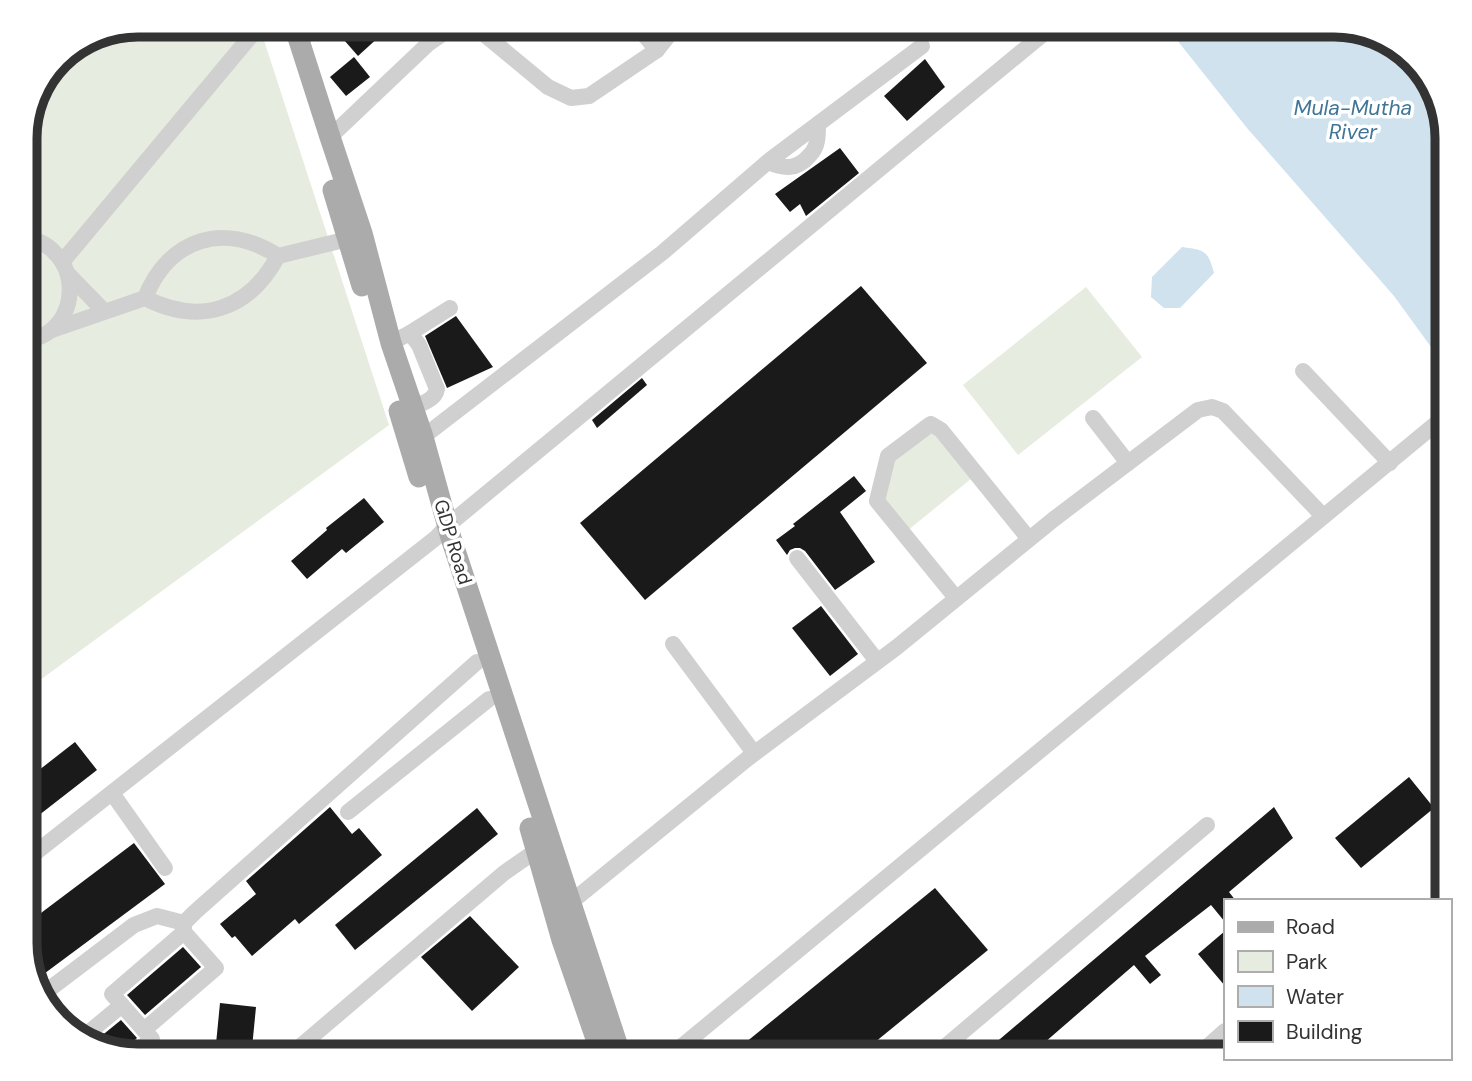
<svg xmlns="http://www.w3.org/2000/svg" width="1472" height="1081" font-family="'DM Sans',sans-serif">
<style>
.green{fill:#e6ecdf}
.water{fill:#cfe2ee}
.building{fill:#1a1a1a}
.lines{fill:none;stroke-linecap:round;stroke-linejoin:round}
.minor{stroke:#d0d0d0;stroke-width:16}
.major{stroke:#ababab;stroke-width:21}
.labels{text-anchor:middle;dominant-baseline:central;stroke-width:7;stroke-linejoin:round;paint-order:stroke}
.street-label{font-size:19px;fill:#333;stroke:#fff}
.water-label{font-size:21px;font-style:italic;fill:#3f7597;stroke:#fff}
.rim{fill:none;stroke:#333;stroke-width:9}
</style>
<rect width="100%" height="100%" fill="#fff"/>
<!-- green -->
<g class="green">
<polygon points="138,25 259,25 389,425 25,691 25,130 63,53"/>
<polygon points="1086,287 1142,357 1018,455 963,385"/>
<polygon points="930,426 972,478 907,531 883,501 890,459"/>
</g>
<!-- water -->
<g class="water">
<polygon points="1165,25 1335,25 1404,48 1436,88 1447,137 1447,369 1394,296 1247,128"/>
<path d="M1182,247C1204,250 1208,250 1214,273L1180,308H1164L1151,297L1152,277Z"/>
</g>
<!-- building -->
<g class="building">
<polygon points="330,24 393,24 358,56"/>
<polygon points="354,57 370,77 346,96 330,77"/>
<polygon points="925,59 945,87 907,121 884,96"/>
<polygon points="840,148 859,173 806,216 800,204 790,212 775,194"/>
<polygon points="861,286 927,363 645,600 580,523"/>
<polygon points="456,316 493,367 447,388 425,336"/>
<polygon points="642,378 647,385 597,428 592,420"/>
<polygon points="854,476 866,491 840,512 875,562 835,590 805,551 800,548 795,548 790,550 787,555 776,540 795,526 793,524"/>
<polygon points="364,498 384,522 346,553 342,549 307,579 291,561 327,530 326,528"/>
<polygon points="821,606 858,654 830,676 792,628"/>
<polygon points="75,742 97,770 25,826 25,781"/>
<polygon points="1409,777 1434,808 1361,868 1335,838"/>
<polygon points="330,807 352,834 359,828 382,855 299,924 295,919 252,956 235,936 232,938 220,924 256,894 246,881"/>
<polygon points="1274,807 1293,838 1229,892 1236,901 1225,901 1225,922 1211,905 1145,956 1161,975 1150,984 1134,965 1029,1056 980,1056"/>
<polygon points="477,808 498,834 355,950 335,925"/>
<polygon points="134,843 165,884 33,982 25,950 25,925"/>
<polygon points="935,888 988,950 858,1056 729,1056"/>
<polygon points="470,916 519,967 472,1011 421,957"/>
<polygon points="1225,931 1225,986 1198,954"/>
<polygon points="183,947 201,967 145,1015 127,995"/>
<polygon points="220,1003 256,1007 252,1048 216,1044"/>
<polygon points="121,1020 137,1038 122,1051 94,1042"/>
</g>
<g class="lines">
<!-- minor -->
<g class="minor">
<polyline points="636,25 657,50"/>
<polyline points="300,42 315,25"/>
<polyline points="330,137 428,44 451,28 466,26 478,29 548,87 571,98 589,96 657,50 677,25"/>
<path d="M768,162C784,169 797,170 809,156C813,152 816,147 817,141C818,136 818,129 818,124"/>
<polyline points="63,261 260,25"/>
<polyline points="69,275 104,311"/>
<path d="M145,298C169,238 224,221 278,256L348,239L357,235"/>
<path d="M52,330L145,298C200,326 249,310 278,256"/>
<polyline points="410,333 450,308"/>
<path d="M25,342C34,339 43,337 50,331C75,312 76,273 54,252C46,243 36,240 25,237"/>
<path d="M391,343L410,333L419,345L437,389C435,400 422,403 413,408"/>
<polyline points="1303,371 1390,463"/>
<polyline points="1093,418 1128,463"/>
<polyline points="423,437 662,253 770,160 922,46"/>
<polyline points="797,558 877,661"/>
<polyline points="956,598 877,501 888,456 928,426 931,424 941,430 1029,539"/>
<polyline points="673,644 754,753"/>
<polyline points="112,793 165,868"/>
<polyline points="348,812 489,699"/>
<polyline points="25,861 437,537 447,526 1054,25"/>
<polyline points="570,903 747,759 897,647 1054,519 1198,410 1212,407 1223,411 1323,516"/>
<polyline points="39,997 134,925 157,916 184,923"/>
<polyline points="144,1030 216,968 184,932"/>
<polyline points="82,1038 122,1005"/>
<polyline points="132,1055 152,1039 112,994 184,932 184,923 195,912 477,662"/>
<polyline points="289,1056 504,873 537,850"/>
<polyline points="670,1056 1438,422"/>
<polyline points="934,1056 1207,825"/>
<polyline points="1197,1056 1225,1031"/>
</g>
<!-- major -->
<g class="major">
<polyline points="294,25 330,137 362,233 391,343 423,437 451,538 621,1056"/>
<polyline points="333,190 362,286"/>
<polyline points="399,411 419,477"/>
<polyline points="530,828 562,940 602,1056"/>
</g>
</g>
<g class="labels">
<!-- street labels -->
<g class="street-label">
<text transform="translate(453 542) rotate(73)">GDP Road</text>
</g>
<!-- water labels -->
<g class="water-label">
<text x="1353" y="108">Mula-Mutha<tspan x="1353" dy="24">River</tspan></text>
</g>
</g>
<!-- crop -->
<path d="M0 0H1472V1081H0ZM138 37H1334A101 101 0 0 1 1435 138V943A101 101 0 0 1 1334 1044H138A101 101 0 0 1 37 943V138A101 101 0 0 1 138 37Z" fill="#fff" fill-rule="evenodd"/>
<path class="rim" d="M138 37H1334A101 101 0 0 1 1435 138V943A101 101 0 0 1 1334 1044H138A101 101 0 0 1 37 943V138A101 101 0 0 1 138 37Z"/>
<!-- legend -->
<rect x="1224" y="899" width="228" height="161" fill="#ffffff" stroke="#adadad" stroke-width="2"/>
<rect x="1238" y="922" width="35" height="10" fill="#ababab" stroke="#adadad" stroke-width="2"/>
<text x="1286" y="934" font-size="21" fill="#333333">Road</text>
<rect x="1238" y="951" width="35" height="21" fill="#e6ecdf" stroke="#adadad" stroke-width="2"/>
<text x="1286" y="969" font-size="21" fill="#333333">Park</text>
<rect x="1238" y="986" width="35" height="21" fill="#cfe2ee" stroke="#adadad" stroke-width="2"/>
<text x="1286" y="1004" font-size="21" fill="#333333">Water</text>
<rect x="1238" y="1021" width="35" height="21" fill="#1a1a1a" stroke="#adadad" stroke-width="2"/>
<text x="1286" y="1039" font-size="21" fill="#333333">Building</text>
</svg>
